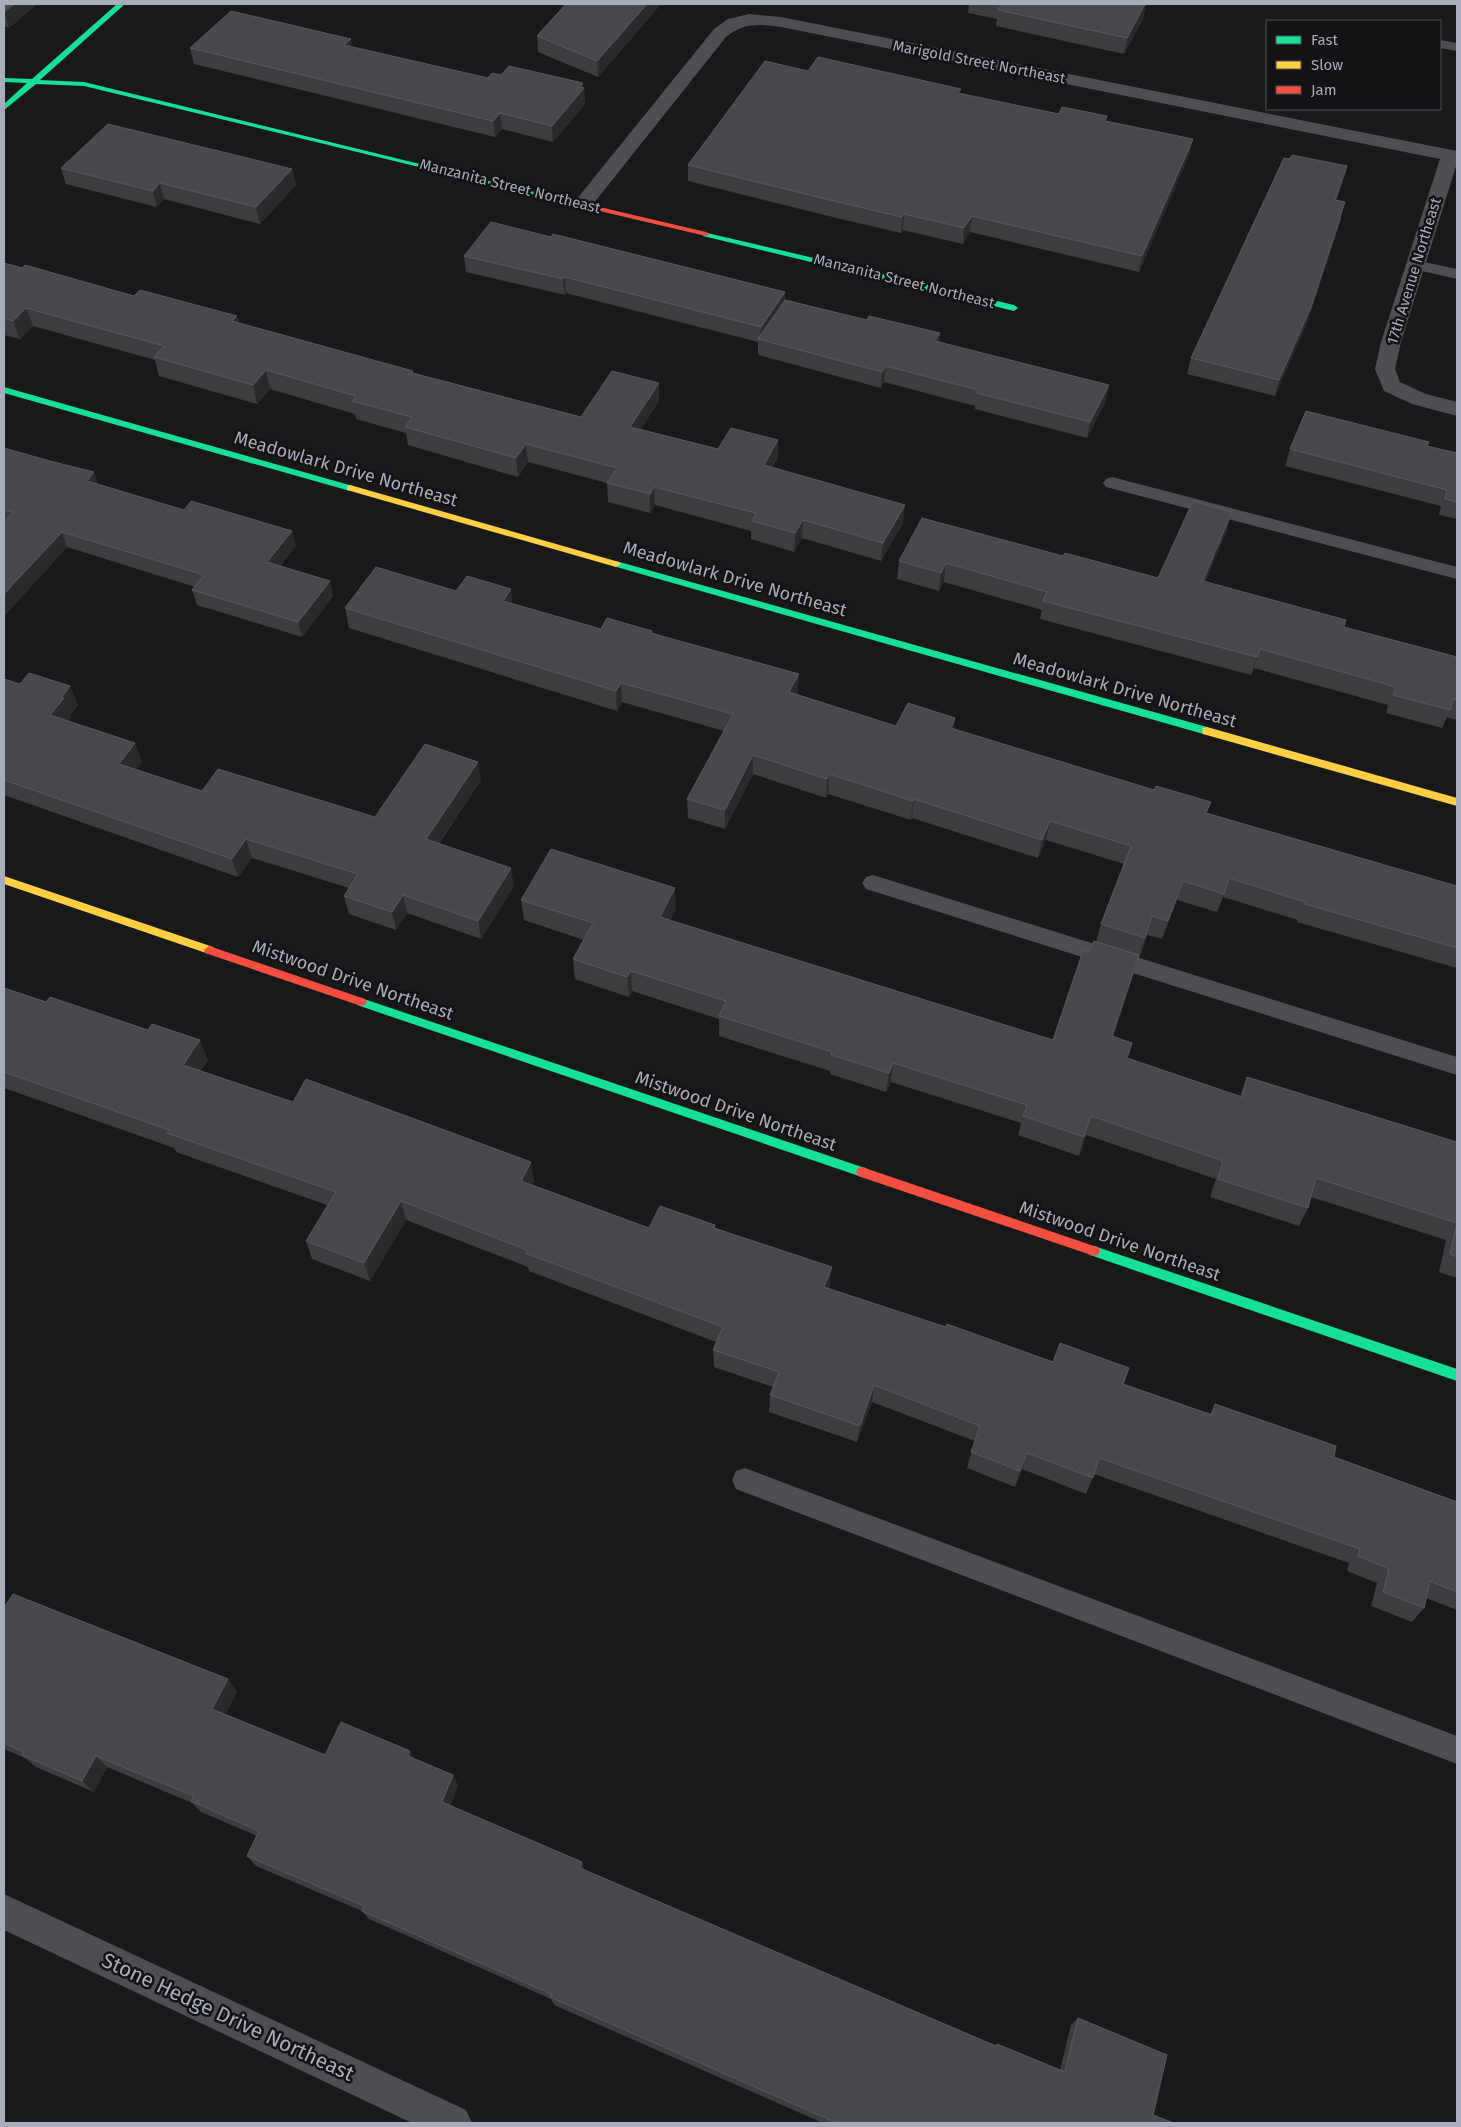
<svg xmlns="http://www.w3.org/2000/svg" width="1461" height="2127" font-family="'Fira Sans',sans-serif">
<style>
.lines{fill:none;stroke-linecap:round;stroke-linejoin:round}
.lane{fill:#4e4e53;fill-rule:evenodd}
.street{fill:#4e4e53;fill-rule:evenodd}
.fast{fill:#16e098;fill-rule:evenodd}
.slow{fill:#ffcf43;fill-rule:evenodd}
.jam{fill:#f24e42;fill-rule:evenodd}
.wall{fill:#3d3d40}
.shaded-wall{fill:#2a2a2b}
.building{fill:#49494d;stroke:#58595f}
.labels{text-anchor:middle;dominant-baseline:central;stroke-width:5;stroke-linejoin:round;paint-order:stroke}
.far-street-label{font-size:15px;fill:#a9acbb;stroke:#131315}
.street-label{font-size:18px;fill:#a9acbb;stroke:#131315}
.near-street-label{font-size:21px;fill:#a9acbb;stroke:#131315}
</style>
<rect width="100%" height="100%" fill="#191919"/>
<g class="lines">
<!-- lane -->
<g class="lane">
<polygon points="1440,40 1457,43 1457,51 1440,48"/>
<polygon points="1415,260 1457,269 1457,279 1409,268 1407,265 1409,262"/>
<polygon points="1112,477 1457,567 1457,579 1106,487 1103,483 1106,479"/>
<polygon points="873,875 1457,1057 1457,1075 866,889 862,883 866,877"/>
<polygon points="745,1468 1457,1736 1457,1764 736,1489 732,1480 736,1471"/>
</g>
<!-- street -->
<g class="street">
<path d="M749,14L781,17L1457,151V163L1401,342L1395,369L1400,382L1426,394L1457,402V416L1412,404L1384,391L1375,369L1381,342L1440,159L781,27C759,24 744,22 726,37L590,208L583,210L576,208L573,204L576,200L714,29L728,19Z"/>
<polygon points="4,1894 466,2110 472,2123 412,2123 4,1930"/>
</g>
<!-- fast -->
<g class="fast">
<polygon points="117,4 125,4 40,80 84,82 547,195 543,197 84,86 36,84 4,110 4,104 27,83 4,82 4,78 32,79"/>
<polygon points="703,232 1014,305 1018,308 1014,311 703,236"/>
<polygon points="4,387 353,486 354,488 350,491 4,393"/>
<polygon points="616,561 1207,727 1212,731 1207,735 613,566 613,562"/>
<polygon points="361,998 862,1167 866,1168 868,1172 866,1176 862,1177 357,1005 355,1002 357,999"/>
<polygon points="1094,1246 1457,1369 1457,1381 1090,1255 1088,1251 1090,1247"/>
</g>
<!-- slow -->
<g class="slow">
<polygon points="350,485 619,562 621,564 616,567 347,490 347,486"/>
<polygon points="1207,727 1457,798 1457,806 1203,734 1202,731 1203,728"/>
<polygon points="4,876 213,947 214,950 209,954 4,884"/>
</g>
<!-- jam -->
<g class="jam">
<polygon points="540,193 706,232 710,234 706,236 540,197"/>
<polygon points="209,946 365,999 367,1002 365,1005 361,1006 205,953 204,950"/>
<polygon points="862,1167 1094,1246 1098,1247 1100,1251 1098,1255 1094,1256 858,1176 856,1172 858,1168"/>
</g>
</g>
<!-- wall -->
<g class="wall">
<polygon points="4,4 9,28 4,26"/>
<polygon points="566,4 661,4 598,77 538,52 537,36"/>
<polygon points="969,4 1146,4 1143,19 1124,54 996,26 997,19 968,13"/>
<polygon points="352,47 488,78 501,75 584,88 585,104 553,142 502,129 495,137 194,64 190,48"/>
<polygon points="808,71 960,94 1059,114 1107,116 1106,121 1193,139 1189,155 1139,272 970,232 963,244 903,230 901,233 845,220 688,181 688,165"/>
<polygon points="61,168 292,169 296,185 260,224 164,199 157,207 66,184"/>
<polygon points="1343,182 1336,201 1341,219 1307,323 1275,396 1187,374 1191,358"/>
<polygon points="551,237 785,292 785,300 867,320 940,333 939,342 1106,401 1087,438 975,409 975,406 884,382 881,388 758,355 758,342 566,293 565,295 466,272 464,256"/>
<polygon points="4,263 134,296 238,323 414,373 581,417 659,401 641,429 718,449 778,440 778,458 772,467 903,523 881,561 802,538 794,552 751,539 751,531 655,505 650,513 608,502 607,483 528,462 518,477 408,445 406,433 356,419 355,414 270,389 257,404 159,376 155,360 33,326 20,339 4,335"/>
<polygon points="1427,446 1457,453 1457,519 1439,515 1441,506 1285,466 1290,449"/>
<polygon points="4,448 98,484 296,546 280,566 333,596 302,637 197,605 192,590 195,587 67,547 4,616"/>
<polygon points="1227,530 1205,582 1344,627 1457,657 1457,720 1447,717 1442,728 1386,713 1388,705 1254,668 1251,675 1040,619 1042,610 944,582 939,591 897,579 899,561 1063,556 1158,578"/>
<polygon points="456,591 513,604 601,629 652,634 799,674 797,695 896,726 955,718 954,729 1207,813 1457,886 1457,968 1297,922 1298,920 1223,897 1217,912 1177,900 1162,939 1147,935 1140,956 1139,956 1133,975 1113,1037 1127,1059 1240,1096 1247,1077 1457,1142 1457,1278 1439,1272 1446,1240 1311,1197 1308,1208 1299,1226 1210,1197 1216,1179 1086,1135 1079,1156 1018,1135 1021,1123 891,1082 886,1092 830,1074 830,1071 719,1036 719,1019 632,991 629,997 575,979 573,959 584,940 524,920 521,900 676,909 670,920 1053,1040 1089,952 1096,942 1101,924 1124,864 1046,840 1038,858 912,818 911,820 828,794 826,798 753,774 725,829 688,818 687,799 724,731 622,702 617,711 349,628 345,608"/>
<polygon points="4,679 78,705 70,715 71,717 68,721 142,762 136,770 202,791 375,817 481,780 439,844 514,886 481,939 407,913 396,930 349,914 344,896 349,888 252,858 238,877 4,795"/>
<polygon points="4,988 208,1060 200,1071 293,1102 534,1180 532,1185 649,1228 715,1225 715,1228 830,1284 829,1289 1053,1362 1123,1384 1210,1414 1215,1404 1334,1457 1457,1502 1457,1610 1426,1598 1424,1608 1412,1622 1371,1606 1377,1583 1347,1571 1349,1563 1094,1474 1086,1494 1022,1469 1015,1487 967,1468 975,1441 872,1402 857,1442 769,1412 770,1395 773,1387 714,1367 713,1350 716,1342 529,1271 528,1267 406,1220 370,1281 312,1259 306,1241 327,1205 176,1152 174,1148 4,1088"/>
<polygon points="4,1608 237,1692 225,1714 325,1755 410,1751 414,1759 453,1775 458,1786 450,1806 584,1870 996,2046 997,2044 1060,2070 1071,2025 1078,2018 1153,2115 1174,2123 823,2123 554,2005 551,1999 369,1919 362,1911 256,1866 247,1856 257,1836 201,1812 192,1803 107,1767 94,1792 36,1767 25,1758 4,1749"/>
</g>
<!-- shaded-wall -->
<g class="shaded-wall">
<polygon points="14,4 38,4 9,28 4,12"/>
<polygon points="647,4 661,4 598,77 597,61"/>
<polygon points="1146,4 1143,19 1124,54 1127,38"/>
<polygon points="351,39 353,55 344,45"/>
<polygon points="583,83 583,89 584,88 585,104 553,142 552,126"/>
<polygon points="500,113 502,129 495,137 493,121"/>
<polygon points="1193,139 1189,155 1139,272 1142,256"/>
<polygon points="1347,166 1343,182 1330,217 1335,200"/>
<polygon points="292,169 296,185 260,224 256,207"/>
<polygon points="160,183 164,199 157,207 153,191"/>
<polygon points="1345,202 1307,323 1275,396 1279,380"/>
<polygon points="904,214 903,230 901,233 902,217"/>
<polygon points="972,216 970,232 963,244 964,228"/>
<polygon points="565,277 566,293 565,295 563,279"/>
<polygon points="785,292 784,308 760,340 761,327"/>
<polygon points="26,308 33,326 20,339 13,321"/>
<polygon points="237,316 241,335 232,321"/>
<polygon points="940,333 938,349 935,341"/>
<polygon points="886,366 884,382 881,388 882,372"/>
<polygon points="266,370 270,389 257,404 253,385"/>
<polygon points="659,383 659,401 631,445 630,427"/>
<polygon points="1109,385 1106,401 1087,438 1090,422"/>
<polygon points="778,440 778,458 763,483 764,465"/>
<polygon points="526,444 528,462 518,477 516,458"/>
<polygon points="94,472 100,488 87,481"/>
<polygon points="654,487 655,505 650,513 650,494"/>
<polygon points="905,505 903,523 881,561 883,543"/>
<polygon points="1232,512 1227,530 1198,600 1203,581"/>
<polygon points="803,520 802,538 794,552 795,533"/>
<polygon points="292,531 296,546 271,577 267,562"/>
<polygon points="62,532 67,547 4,616 4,594"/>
<polygon points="946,563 944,582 939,591 941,573"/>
<polygon points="330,581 333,596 302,637 298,622"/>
<polygon points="511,589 513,609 503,601"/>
<polygon points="1260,649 1254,668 1251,675 1257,657"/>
<polygon points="799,674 798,693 788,712 789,692"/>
<polygon points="621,683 622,702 617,711 616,691"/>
<polygon points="70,686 78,705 70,715 71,717 58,734 50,715 61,698"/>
<polygon points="955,718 953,738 951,728"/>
<polygon points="135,743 142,762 126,783 119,764"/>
<polygon points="753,755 753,774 725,829 725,810"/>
<polygon points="478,762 481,780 429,858 426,839"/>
<polygon points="829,774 828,794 826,798 827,779"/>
<polygon points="914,799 912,818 911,820 913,801"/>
<polygon points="1050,821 1046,840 1038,858 1042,840"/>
<polygon points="246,839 252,858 238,877 232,859"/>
<polygon points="511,868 514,886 481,939 478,921"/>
<polygon points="1183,881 1177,900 1162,939 1168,921"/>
<polygon points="675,888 676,909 661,937 660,917"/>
<polygon points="403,895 407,913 396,930 392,912"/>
<polygon points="1152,916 1147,935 1140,956 1145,938"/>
<polygon points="1139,955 1133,975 1106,1056 1112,1036"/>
<polygon points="631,971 632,991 629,997 627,977"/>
<polygon points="200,1040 208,1060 191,1085 183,1065"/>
<polygon points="893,1063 891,1082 886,1092 889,1073"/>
<polygon points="1091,1116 1086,1135 1079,1156 1084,1137"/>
<polygon points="531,1162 534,1180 524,1199 521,1181"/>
<polygon points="401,1201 406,1220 370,1281 364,1263"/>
<polygon points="832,1267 830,1284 823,1305 824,1287"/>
<polygon points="874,1385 872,1402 857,1442 860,1426"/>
<polygon points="1027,1453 1022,1469 1015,1487 1020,1471"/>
<polygon points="228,1679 237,1692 222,1721 212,1709"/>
<polygon points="410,1751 416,1762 408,1756"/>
<polygon points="96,1756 107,1767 94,1792 82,1781"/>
<polygon points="453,1775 458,1786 447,1813 442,1802"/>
<polygon points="582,1862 585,1872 580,1868"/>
</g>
<!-- building -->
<g class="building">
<polygon points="4,4 14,4 4,12"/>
<polygon points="566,4 647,4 597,61 537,36"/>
<polygon points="1001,4 1145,4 1127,38 998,10 1002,4"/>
<polygon points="231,11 351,39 344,45 488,78 492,73 501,75 509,66 583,83 580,87 584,88 552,126 500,113 493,121 190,48"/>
<polygon points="818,57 961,89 958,93 1059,114 1062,107 1107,116 1105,121 1193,139 1142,256 972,216 964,228 904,214 902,217 846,204 688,165 765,61 808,71"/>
<polygon points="108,124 292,169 256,207 160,183 153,191 61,168"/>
<polygon points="1292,155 1347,166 1335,200 1345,202 1311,307 1279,380 1191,358 1284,158 1290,159"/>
<polygon points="491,222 551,237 553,234 785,292 761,327 565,277 563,279 464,256"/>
<polygon points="4,263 22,268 25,265 134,296 140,290 237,316 232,321 413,371 412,373 581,417 612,371 659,383 630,427 718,449 731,428 778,440 764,465 905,505 883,543 803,520 795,533 752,521 756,513 654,487 650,494 607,483 617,468 526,444 516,458 405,427 412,417 352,401 356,396 266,370 253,385 154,357 164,346 26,308 13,321 4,318"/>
<polygon points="785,300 867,320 869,316 940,333 935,341 1109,385 1090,422 977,393 978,390 886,366 882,372 758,339"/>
<polygon points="1306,411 1429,442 1427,446 1457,453 1457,502 1445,499 1447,490 1290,449"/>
<polygon points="4,448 50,461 94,472 87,481 184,510 191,501 292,531 267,562 330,581 298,622 192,590 204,575 62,532 4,594 4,523 13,512 4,510"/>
<polygon points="1193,501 1232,512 1203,581 1346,620 1344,627 1457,657 1457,700 1453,699 1450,710 1393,695 1396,687 1260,649 1257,657 1043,601 1047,592 946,563 941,573 899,561 922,518 1063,556 1065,553 1158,578"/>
<polygon points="376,567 456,591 467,576 511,589 503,601 601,629 607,618 652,631 651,633 799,674 789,692 896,726 908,703 955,718 951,728 1154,790 1156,786 1211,802 1206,813 1457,886 1457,948 1305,904 1305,902 1229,878 1224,894 1183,881 1168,921 1152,916 1145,938 1101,924 1131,846 1050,821 1042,840 914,799 913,801 829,774 827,779 753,755 725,810 687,799 733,714 621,683 616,691 345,608"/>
<polygon points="29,673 70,686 61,698 64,698 50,715 135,743 119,764 202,791 218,769 375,817 425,744 478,762 426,839 511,868 478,921 403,895 392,912 344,896 358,874 246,839 232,859 4,780 4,679 20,684"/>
<polygon points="551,849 675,888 660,917 1053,1040 1083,951 1089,952 1094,941 1139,955 1112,1036 1132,1043 1127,1058 1242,1097 1247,1077 1457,1142 1457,1223 1316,1178 1308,1208 1218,1179 1223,1161 1091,1116 1084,1137 1023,1116 1027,1105 893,1063 889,1073 831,1055 832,1052 719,1016 726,1001 631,971 627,977 573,959 593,923 521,900"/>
<polygon points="4,988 46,1002 50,997 148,1030 152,1024 200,1040 183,1065 293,1102 306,1079 531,1162 521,1181 649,1228 660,1206 715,1225 714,1228 832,1267 824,1287 946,1327 947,1324 1053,1362 1060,1343 1129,1368 1123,1384 1212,1415 1215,1404 1336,1446 1334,1457 1457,1502 1457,1592 1430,1581 1424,1608 1383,1592 1389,1569 1358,1556 1360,1549 1099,1458 1093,1478 1027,1453 1020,1471 971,1452 980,1426 874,1385 860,1426 770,1395 779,1372 713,1350 723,1327 525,1253 527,1250 401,1201 364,1263 306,1241 336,1192 167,1133 169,1130 4,1072"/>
<polygon points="1457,1223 1457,1257 1450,1254"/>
<polygon points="13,1594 228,1679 212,1709 325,1755 341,1722 410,1751 408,1756 453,1775 442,1802 582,1862 580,1868 996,2046 997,2044 1065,2072 1078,2018 1167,2055 1153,2115 1174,2123 837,2123 550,1997 551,1994 362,1911 364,1906 247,1856 259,1831 191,1801 194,1796 96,1756 82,1781 22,1755 24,1752 4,1743 4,1608"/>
</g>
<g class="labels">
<!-- far-street labels -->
<g class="far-street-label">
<text transform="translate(979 62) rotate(11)">Marigold Street Northeast</text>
<text transform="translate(510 186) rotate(14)">Manzanita Street Northeast</text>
<text transform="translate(1414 271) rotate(-73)">17th Avenue Northeast</text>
<text transform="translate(904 281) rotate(14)">Manzanita Street Northeast</text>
</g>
<!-- street labels -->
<g class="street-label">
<text transform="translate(346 469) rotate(16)">Meadowlark Drive Northeast</text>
<text transform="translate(735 579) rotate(16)">Meadowlark Drive Northeast</text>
<text transform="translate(1125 690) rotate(16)">Meadowlark Drive Northeast</text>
<text transform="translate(353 980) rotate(19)">Mistwood Drive Northeast</text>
<text transform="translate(736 1111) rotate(19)">Mistwood Drive Northeast</text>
<text transform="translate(1120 1241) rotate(19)">Mistwood Drive Northeast</text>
</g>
<!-- near-street labels -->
<g class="near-street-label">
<text transform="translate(228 2017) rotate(25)">Stone Hedge Drive Northeast</text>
</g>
</g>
<!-- border -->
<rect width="1461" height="2127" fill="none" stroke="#a9acbb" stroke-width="10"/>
<!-- legend -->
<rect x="1266" y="20" width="175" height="90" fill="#131315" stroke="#4f5057"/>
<rect x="1276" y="36" width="25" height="8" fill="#16e098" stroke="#4f5057"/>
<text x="1311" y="45" font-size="15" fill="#a9acbb">Fast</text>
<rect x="1276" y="61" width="25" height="8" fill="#ffcf43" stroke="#4f5057"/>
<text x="1311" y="70" font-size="15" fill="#a9acbb">Slow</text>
<rect x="1276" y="86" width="25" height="8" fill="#f24e42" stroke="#4f5057"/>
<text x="1311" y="95" font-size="15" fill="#a9acbb">Jam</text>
</svg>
